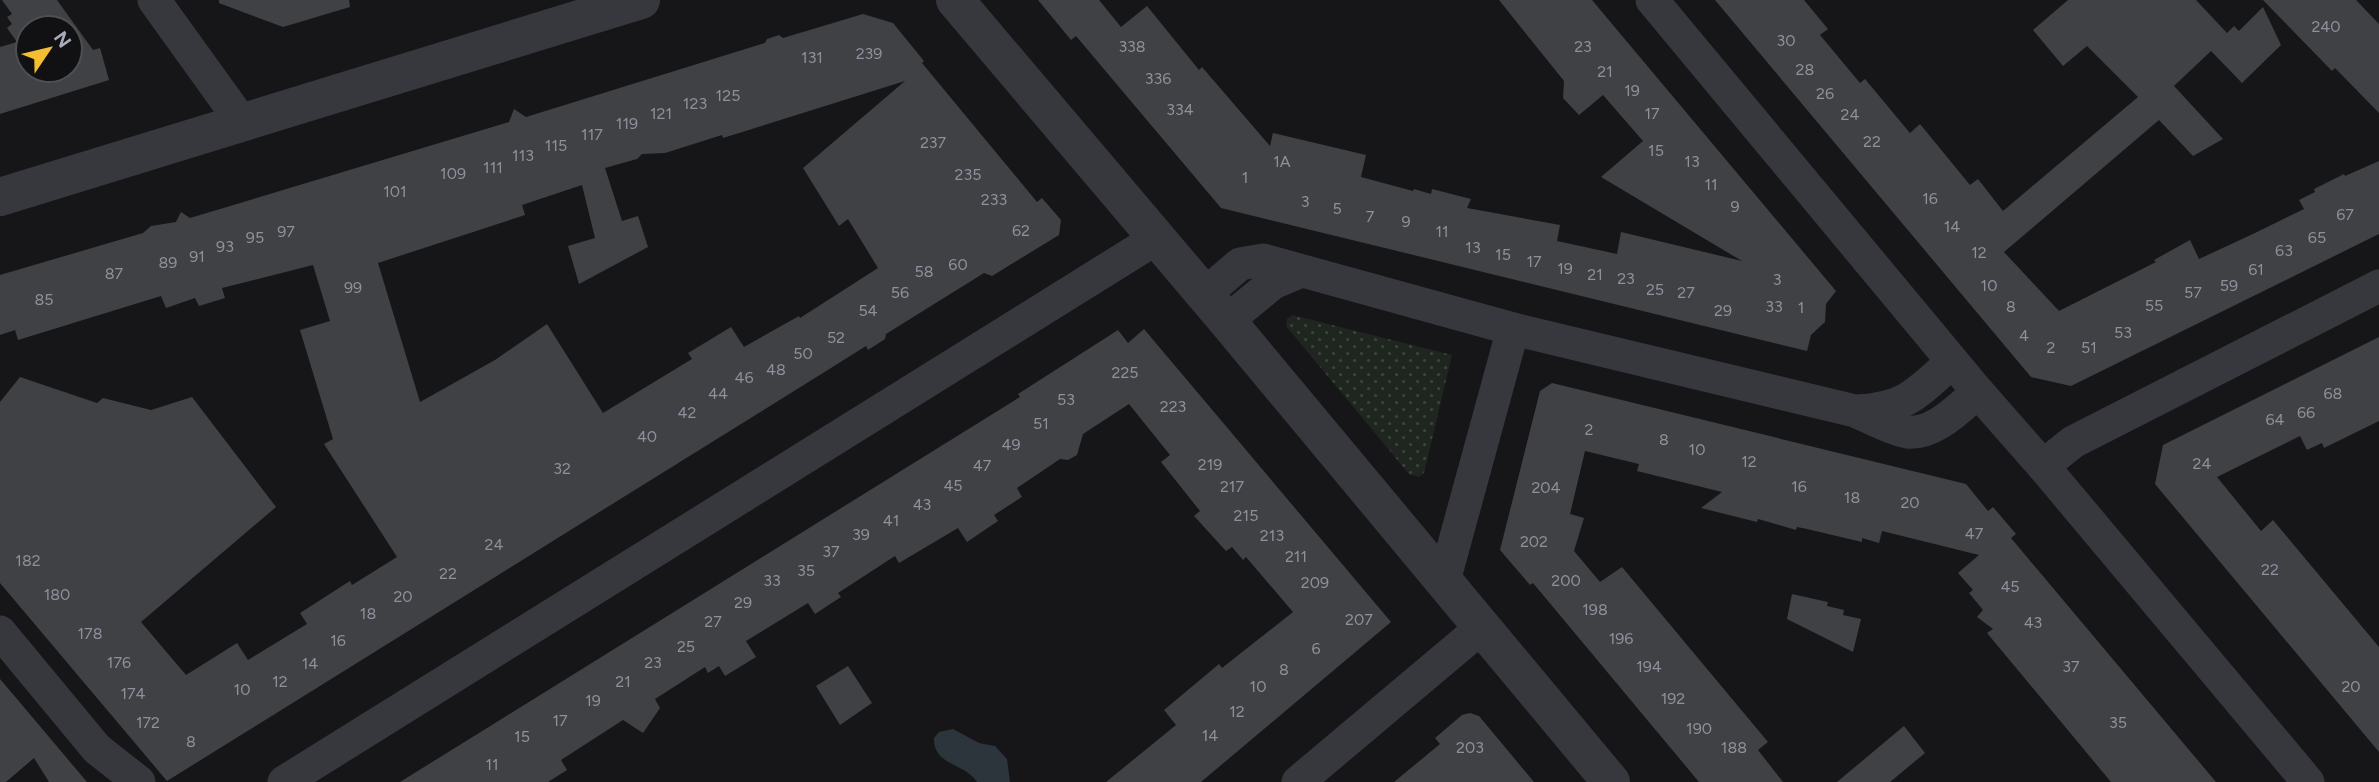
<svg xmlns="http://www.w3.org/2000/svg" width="2379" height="782" font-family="Figtree,sans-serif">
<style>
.park{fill:url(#park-dots)}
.water{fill:#2c343c}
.building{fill:#404145;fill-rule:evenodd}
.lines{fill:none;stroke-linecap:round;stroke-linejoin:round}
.minor{stroke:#37383d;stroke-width:33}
.tertiary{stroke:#37383d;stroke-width:38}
.labels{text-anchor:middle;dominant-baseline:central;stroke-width:5;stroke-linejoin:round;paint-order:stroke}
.number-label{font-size:16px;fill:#8e919b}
</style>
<defs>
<pattern id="park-dots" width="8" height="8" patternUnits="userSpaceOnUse" patternTransform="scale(1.75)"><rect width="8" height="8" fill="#1e261f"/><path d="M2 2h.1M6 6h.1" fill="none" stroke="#3c433d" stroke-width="1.8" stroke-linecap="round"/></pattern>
</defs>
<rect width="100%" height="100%" fill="#161618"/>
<!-- park -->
<polygon class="park" points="1292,315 1452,355 1424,473 1419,477 1409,474 1286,326 1287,319"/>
<!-- water -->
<path class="water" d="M953,729L979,743L995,746L1007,759L1010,782H977C964,762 933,766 934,738L939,732Z"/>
<!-- building -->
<g class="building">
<path d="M2,0H57L93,50L100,48L109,80L0,114V47L17,42L7,28L12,24L7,17L12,14ZM28,28H70V70H28Z"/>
<polygon points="219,0 349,0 350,7 283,27 219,3"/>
<polygon points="1038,0 1099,0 1121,27 1147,6 1199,70 1202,67 1270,146 1273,133 1366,155 1361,177 1413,191 1414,189 1431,194 1432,189 1471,199 1467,208 1560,225 1557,241 1617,254 1621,232 1742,261 1601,177 1643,141 1603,95 1579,115 1563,98 1564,81 1499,0 1592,0 1836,291 1826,304 1825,322 1811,335 1807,351 1221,208 1076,36 1071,40"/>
<polygon points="1715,0 1804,0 1828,29 1820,35 1860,83 1865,79 1910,133 1920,124 1970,185 1978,179 2003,211 2138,97 2087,46 2063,66 2033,30 2068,0 2196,0 2227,33 2234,26 2239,31 2263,7 2281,45 2242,83 2211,51 2174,86 2223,139 2193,156 2159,120 2004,252 2059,311 2156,262 2154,260 2190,240 2199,259 2255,233 2304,209 2299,200 2315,192 2314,189 2344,174 2345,176 2379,161 2379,234 2071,386 2031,377"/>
<polygon points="2263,0 2356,0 2379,24 2379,113 2335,68 2332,71"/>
<path d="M863,14L893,23L924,61L922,63L1037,202L1042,198L1061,220L1059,235L992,276L984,273L886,334L885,339L868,350L866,346L831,368L167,781L0,583V402L20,377L97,403L103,398L151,410L192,397L276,507L141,622L186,675L237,643L248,660L307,624L300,613L350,581L352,585L397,557L324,444L333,439L300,330L330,321L313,265L222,288L225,298L199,306L195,298L166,308L161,296L18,340L15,330L0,335V275L143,233L151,226L176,222L181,212L190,218L509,122L514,109L526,117L765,43L767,39L779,35L783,38ZM905,81L803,168L839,226L848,219L878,268L800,318L799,316L744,347L731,327L688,353L692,359L603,413L547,324L495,360L420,402L378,263L525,215L522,205L582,185L595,238L568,246L579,284L648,247L638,216L622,221L605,168L637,159L642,154L665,153L722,135L723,138Z"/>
<polygon points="1144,329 1391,622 1201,782 1106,782 1176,725 1164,710 1219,664 1222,668 1293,612 1246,557 1243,560 1232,547 1226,551 1194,516 1200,511 1161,462 1170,455 1129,404 1083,434 1077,455 1068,460 1060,459 1017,488 1022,497 994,515 998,521 967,542 958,528 899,563 895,556 838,593 841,597 815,614 808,603 746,641 756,657 725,676 719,666 708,673 705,667 655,699 660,708 643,733 623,720 561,760 567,770 548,782 400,782 1020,397 1018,394 1118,330 1128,343"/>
<polygon points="2379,337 2379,421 2324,448 2322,443 2307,450 2300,436 2217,477 2261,531 2273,520 2379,647 2379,752 2155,484 2163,445"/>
<polygon points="1552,383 1966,484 1988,511 1993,507 2016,534 2011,538 2216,782 2111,782 1987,633 1993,629 1977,617 1983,610 1969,593 1973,590 1958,573 1979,555 1882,531 1879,543 1862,538 1862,542 1807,529 1797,527 1796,530 1758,519 1757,522 1701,508 1722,492 1637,471 1639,464 1585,451 1570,514 1584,518 1574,551 1600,582 1622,567 1768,742 1758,750 1783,782 1699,782 1533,583 1530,585 1500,550 1540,391"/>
<polygon points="1792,594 1828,602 1827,606 1844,610 1843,615 1861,619 1853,652 1787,619"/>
<polygon points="848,666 872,703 840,725 816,686"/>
<polygon points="0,679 17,699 87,782 49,782 34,758 6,782 0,782"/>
<polygon points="1470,713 1479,716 1534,782 1394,782 1440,744 1435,738 1462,715"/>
<polygon points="1904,726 1925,753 1890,782 1837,782"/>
</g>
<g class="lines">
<!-- minor -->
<g class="minor">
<polyline points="154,0 241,121"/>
<polyline points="1652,0 1978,392 2043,466 2308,782"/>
<path d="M1205,294L1240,264L1263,260L1513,329L1855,411C1869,417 1893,430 1907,432C1934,435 1959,408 1978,392"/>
<polyline points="1227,321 1273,283 1299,272"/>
<path d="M1858,411C1907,408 1917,393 1952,362"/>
<polyline points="2043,466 2073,442 2379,286"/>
<polyline points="1444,581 1513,329"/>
<polyline points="0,632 97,749 139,782"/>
<polyline points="284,782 1157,238"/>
<polyline points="1298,782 1481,628"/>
</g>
<!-- tertiary -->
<g class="tertiary">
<polyline points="955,0 1227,321 1611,782"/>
<polyline points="0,197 641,0"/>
</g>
</g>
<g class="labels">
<!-- number labels -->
<g class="number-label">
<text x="2326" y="26">240</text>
<text x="1786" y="40">30</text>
<text x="1132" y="46">338</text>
<text x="1583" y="46">23</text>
<text x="869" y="53">239</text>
<text x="812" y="57">131</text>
<text x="1805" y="69">28</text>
<text x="1605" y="71">21</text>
<text x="1158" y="78">336</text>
<text x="1632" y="90">19</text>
<text x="1825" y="93">26</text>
<text x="728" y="95">125</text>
<text x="695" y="103">123</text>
<text x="1180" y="109">334</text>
<text x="661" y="113">121</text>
<text x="1652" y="113">17</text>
<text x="1850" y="114">24</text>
<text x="627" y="123">119</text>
<text x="592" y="134">117</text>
<text x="1872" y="141">22</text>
<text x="933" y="142">237</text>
<text x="556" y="145">115</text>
<text x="1656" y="150">15</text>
<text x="523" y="155">113</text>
<text x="1282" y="161">1A</text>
<text x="1692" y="161">13</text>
<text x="493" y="167">111</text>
<text x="453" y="173">109</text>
<text x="968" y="174">235</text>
<text x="1245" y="177">1</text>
<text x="1711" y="184">11</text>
<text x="395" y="191">101</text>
<text x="1930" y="198">16</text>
<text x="994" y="199">233</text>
<text x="1305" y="201">3</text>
<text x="1735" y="206">9</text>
<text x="1337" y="208">5</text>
<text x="2345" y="214">67</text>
<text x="1370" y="216">7</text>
<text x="1406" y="221">9</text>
<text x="1952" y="226">14</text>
<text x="1021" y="230">62</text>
<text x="286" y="231">97</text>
<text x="1442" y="231">11</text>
<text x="255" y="237">95</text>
<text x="2317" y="237">65</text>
<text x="225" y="246">93</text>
<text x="1473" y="247">13</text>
<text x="2284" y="250">63</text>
<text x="1979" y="252">12</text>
<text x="1503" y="254">15</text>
<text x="197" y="256">91</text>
<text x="1534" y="261">17</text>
<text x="168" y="262">89</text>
<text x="958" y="264">60</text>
<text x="1565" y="268">19</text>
<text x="2256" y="269">61</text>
<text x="924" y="271">58</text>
<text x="114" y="273">87</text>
<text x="1595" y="274">21</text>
<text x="1626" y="278">23</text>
<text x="1777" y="279">3</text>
<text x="1989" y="285">10</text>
<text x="2229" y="285">59</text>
<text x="353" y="287">99</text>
<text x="1655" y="289">25</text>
<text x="900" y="292">56</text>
<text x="1686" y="292">27</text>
<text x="2193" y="292">57</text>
<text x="44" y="299">85</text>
<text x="2154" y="305">55</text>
<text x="1774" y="306">33</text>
<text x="2011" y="306">8</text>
<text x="1801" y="307">1</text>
<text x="868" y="310">54</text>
<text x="1723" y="310">29</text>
<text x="2123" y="332">53</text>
<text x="2024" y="335">4</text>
<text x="836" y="337">52</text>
<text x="2051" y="347">2</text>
<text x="2089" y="347">51</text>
<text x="803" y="353">50</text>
<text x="776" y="369">48</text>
<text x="1125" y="372">225</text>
<text x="744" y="377">46</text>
<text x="718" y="393">44</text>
<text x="2333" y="393">68</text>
<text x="1066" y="399">53</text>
<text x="1173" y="406">223</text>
<text x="687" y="412">42</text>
<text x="2306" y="412">66</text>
<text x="2275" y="419">64</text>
<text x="1041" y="423">51</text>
<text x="1589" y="429">2</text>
<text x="647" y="436">40</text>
<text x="1664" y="439">8</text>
<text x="1011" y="444">49</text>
<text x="1697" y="449">10</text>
<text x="1749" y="461">12</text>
<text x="2202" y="463">24</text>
<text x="1210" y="464">219</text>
<text x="982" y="465">47</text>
<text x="562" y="468">32</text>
<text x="953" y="485">45</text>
<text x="1232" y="486">217</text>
<text x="1799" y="486">16</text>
<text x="1546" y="487">204</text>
<text x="1852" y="497">18</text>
<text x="1910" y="502">20</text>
<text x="922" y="504">43</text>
<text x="1246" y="515">215</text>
<text x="891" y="520">41</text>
<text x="1974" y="533">47</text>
<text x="861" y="534">39</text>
<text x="1272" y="535">213</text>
<text x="1534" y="541">202</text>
<text x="494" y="544">24</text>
<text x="831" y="551">37</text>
<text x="1296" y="556">211</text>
<text x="28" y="560">182</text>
<text x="2270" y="569">22</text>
<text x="806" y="570">35</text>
<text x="448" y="573">22</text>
<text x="772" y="580">33</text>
<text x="1566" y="580">200</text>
<text x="1315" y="582">209</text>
<text x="2010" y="586">45</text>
<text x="57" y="594">180</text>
<text x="403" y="596">20</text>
<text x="743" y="602">29</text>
<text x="1595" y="609">198</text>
<text x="368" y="613">18</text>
<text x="1359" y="619">207</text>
<text x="713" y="621">27</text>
<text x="2033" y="622">43</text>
<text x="90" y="633">178</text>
<text x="1621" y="638">196</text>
<text x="338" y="640">16</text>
<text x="686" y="646">25</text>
<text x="1316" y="648">6</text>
<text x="119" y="662">176</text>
<text x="653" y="662">23</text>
<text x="310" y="663">14</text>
<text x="1649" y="666">194</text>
<text x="2071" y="666">37</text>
<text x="1284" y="669">8</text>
<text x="280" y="681">12</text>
<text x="623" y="681">21</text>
<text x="1258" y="686">10</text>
<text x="2351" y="686">20</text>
<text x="242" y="689">10</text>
<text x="133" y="693">174</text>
<text x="1673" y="698">192</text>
<text x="593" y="700">19</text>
<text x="1237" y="711">12</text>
<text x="560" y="720">17</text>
<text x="148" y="722">172</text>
<text x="2118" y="722">35</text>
<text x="1699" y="728">190</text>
<text x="1210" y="735">14</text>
<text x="522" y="736">15</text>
<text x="191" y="741">8</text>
<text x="1470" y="747">203</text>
<text x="1734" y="747">188</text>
<text x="492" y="764">11</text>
</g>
</g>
<!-- north arrow -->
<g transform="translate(49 49) rotate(55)"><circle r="33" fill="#111113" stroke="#4d4f55" stroke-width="2"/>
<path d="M0-5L12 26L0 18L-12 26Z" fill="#f5bd31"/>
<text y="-10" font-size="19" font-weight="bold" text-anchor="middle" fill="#a8acb8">N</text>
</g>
</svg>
